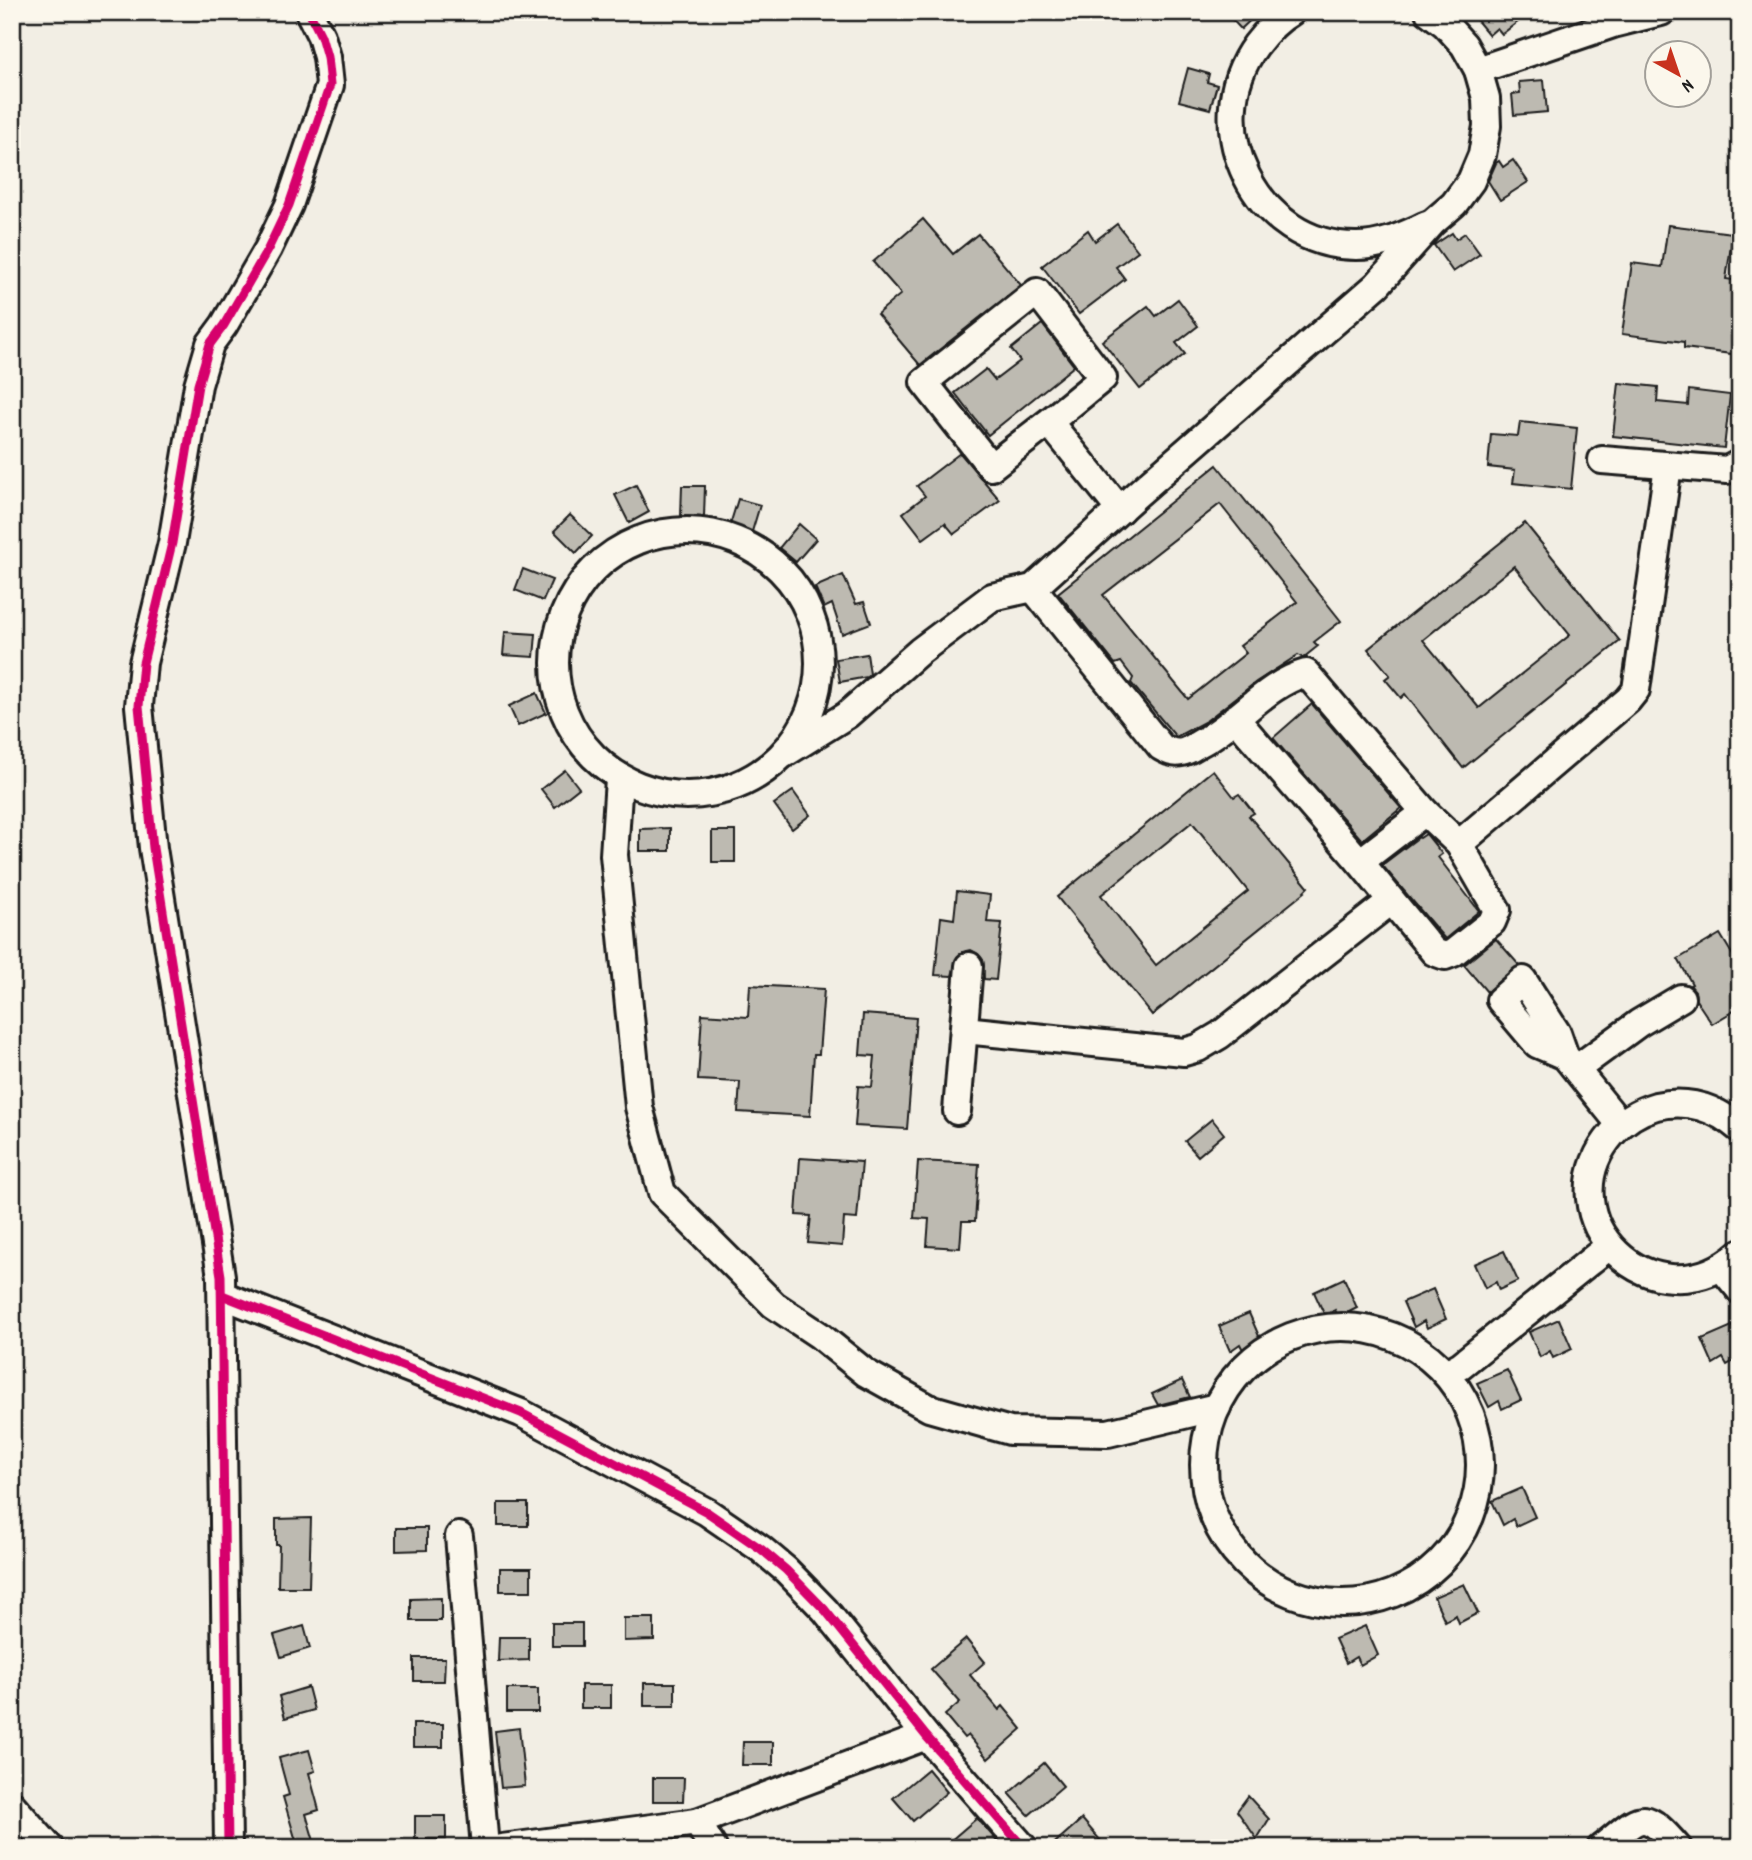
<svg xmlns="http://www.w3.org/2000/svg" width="1752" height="1860" font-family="Dekko,sans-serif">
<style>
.building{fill:#bdbab1;stroke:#1c1c1c;stroke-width:2;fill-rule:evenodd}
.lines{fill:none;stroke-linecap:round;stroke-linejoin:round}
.minor-casing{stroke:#1c1c1c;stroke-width:32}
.minor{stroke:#fbf7ec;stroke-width:26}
.cycleway-casing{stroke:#fbf7ec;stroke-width:13}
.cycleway{stroke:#d6006c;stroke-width:9}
</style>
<rect width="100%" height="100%" fill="#f2eee4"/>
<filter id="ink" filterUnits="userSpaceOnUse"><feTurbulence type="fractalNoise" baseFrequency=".0143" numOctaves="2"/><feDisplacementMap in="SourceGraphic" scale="14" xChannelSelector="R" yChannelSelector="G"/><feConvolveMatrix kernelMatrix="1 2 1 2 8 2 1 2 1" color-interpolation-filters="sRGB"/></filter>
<g filter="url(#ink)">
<!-- building -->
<g class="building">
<polygon points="1225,12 1259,12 1241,29"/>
<polygon points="1470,12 1512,12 1519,21 1502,34 1497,28 1489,35"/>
<polygon points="1188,68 1209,74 1207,82 1217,85 1210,109 1179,101"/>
<polygon points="1544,80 1547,112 1514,115 1512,94 1520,93 1519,82"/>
<polygon points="1513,160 1528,182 1500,200 1488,181 1496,163 1499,161 1503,167"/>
<polygon points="923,219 953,254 978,234 1021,285 920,365 877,314 901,294 873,262"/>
<polygon points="1117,224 1138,251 1116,267 1125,279 1079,314 1042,266 1088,230 1095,241"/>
<polygon points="1668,225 1733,233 1726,279 1740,281 1740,355 1684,348 1684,342 1622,334 1632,263 1662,267"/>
<polygon points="1452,233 1456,239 1465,233 1480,254 1453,272 1434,245"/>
<polygon points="1178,299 1198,326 1176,343 1185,354 1140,389 1102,341 1148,306 1156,316"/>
<polygon points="1042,324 1074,366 988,435 955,393 986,369 995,380 1020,361 1011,349"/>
<polygon points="1619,383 1658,387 1657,402 1688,405 1689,390 1730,395 1724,448 1613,436"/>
<polygon points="1520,422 1577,428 1571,489 1513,483 1515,470 1488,467 1491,434 1518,436"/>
<polygon points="960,453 1000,500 954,534 945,523 923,539 903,513 925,496 917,486"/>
<path d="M1217,465L1341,621L1314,642L1318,646L1303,658L1298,655L1256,682L1206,721L1176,737L1131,683L1133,678L1121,662L1115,664L1058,593ZM1220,504L1297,602L1240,646L1246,653L1188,699L1103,595Z"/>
<polygon points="636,485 649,512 629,523 615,495"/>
<polygon points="682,486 705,486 704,517 681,516"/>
<polygon points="738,499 760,505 751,535 729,528"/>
<polygon points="570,515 592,536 576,553 554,531"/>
<path d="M1525,523L1620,641L1463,768L1405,694L1401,698L1385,679L1390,675L1368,649ZM1514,566L1570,635L1479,708L1423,640Z"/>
<polygon points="799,524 816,539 796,562 779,548"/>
<polygon points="523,569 552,580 543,601 515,590"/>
<polygon points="843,575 856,604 864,602 871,623 842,634 832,604 824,608 815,587"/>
<polygon points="505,632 536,634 534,657 503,655"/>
<polygon points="867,654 870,674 867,677 840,682 836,659"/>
<polygon points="537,693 546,713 518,726 509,706"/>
<polygon points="1312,704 1401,808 1362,840 1273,738"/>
<polygon points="565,770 579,788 555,807 541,789"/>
<path d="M1213,770L1234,797L1239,794L1254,813L1249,816L1308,887L1304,891L1305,892L1152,1015L1057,897ZM1192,822L1248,891L1156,965L1101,895Z"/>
<polygon points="793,791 810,815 792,829 774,804"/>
<polygon points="670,828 670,851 640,851 640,829"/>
<rect x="712" y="831" width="23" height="31"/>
<polygon points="1426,834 1442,854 1438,857 1479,911 1445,939 1382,865 1419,837 1420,838"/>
<polygon points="957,891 990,895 987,922 1002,923 996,980 984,979 983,960 978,954 971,950 963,952 957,957 952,976 935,975 941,917 954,919"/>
<polygon points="1720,934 1740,967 1740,1007 1712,1024 1696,1000 1695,991 1690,985 1692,984 1678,959"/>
<polygon points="1496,939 1519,965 1487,992 1464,965"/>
<polygon points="750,985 824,989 819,1054 814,1054 810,1116 738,1112 740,1082 698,1080 702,1014 748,1017"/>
<polygon points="863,1014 916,1018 907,1129 855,1126 858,1086 872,1087 875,1056 860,1055"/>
<polygon points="1212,1119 1224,1134 1198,1156 1185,1141"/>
<polygon points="800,1158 862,1162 857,1219 844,1218 842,1246 808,1243 811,1216 796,1215"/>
<polygon points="918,1161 979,1164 975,1221 962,1221 960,1248 927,1246 929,1219 914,1218"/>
<polygon points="1504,1251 1518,1281 1499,1290 1496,1282 1485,1288 1474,1264"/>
<polygon points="1344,1278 1357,1308 1339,1317 1335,1310 1325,1316 1314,1292"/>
<polygon points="1433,1289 1446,1319 1427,1328 1424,1321 1414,1327 1403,1302"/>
<polygon points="1249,1313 1262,1343 1244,1352 1240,1344 1230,1351 1219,1326"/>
<polygon points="1559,1319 1572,1349 1553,1358 1550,1351 1540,1357 1529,1332"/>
<polygon points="1732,1326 1740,1344 1740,1358 1727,1365 1723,1358 1713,1364 1702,1339"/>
<polygon points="1507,1370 1521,1400 1502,1409 1499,1401 1489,1407 1477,1383"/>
<polygon points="1182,1380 1190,1397 1158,1405 1152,1394"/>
<polygon points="1522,1488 1535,1517 1516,1526 1513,1519 1503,1525 1492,1501"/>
<rect x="498" y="1503" width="30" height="23"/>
<polygon points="311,1518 309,1587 278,1587 279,1545 276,1545 276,1519"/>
<polygon points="396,1528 427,1528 427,1550 396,1551"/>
<rect x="500" y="1568" width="31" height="23"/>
<polygon points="1464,1584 1478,1613 1459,1623 1456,1615 1445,1621 1434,1597"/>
<polygon points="441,1598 441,1621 411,1621 411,1599"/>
<polygon points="624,1618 654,1618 654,1640 624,1641"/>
<rect x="552" y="1623" width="30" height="23"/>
<polygon points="304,1626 310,1648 281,1657 274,1635"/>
<polygon points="1365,1626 1378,1655 1360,1665 1356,1657 1346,1663 1335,1639"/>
<polygon points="499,1637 529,1637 529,1660 498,1661"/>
<polygon points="966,1639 985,1662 970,1675 999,1710 1003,1706 1022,1729 988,1759 968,1735 964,1738 945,1715 960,1702 931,1669"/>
<polygon points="414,1658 445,1658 444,1681 414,1681"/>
<rect x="644" y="1683" width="31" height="23"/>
<rect x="581" y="1685" width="30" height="23"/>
<polygon points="308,1687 314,1710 285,1718 279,1696"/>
<rect x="507" y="1689" width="31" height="23"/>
<rect x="413" y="1724" width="30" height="23"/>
<polygon points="519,1728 525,1786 501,1788 495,1731"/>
<polygon points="743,1742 773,1742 773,1765 742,1765"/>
<polygon points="309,1750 315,1771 309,1773 319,1810 306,1814 316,1848 298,1848 283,1797 289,1795 279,1758"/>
<polygon points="1044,1763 1063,1786 1029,1815 1009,1793"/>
<polygon points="928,1769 947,1792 913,1821 893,1798"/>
<polygon points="653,1778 684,1778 683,1801 653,1801"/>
<polygon points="1248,1796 1269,1819 1257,1839 1237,1811"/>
<rect x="415" y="1816" width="31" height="23"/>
<polygon points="977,1818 997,1841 988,1848 942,1848"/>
<polygon points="1082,1819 1107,1848 1049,1848"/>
</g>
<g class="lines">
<!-- minor casing -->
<g class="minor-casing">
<g id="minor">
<path d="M1291,12C1277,20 1266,32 1256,45C1197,125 1256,247 1357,246C1383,246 1404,235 1427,225"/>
<polyline points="1478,70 1613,24 1661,12"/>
<polyline points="1049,422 1103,378 1037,292 924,382 991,467 1049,422 1120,510"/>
<polyline points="1602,460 1727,470 1740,463"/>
<circle cx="687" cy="663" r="132"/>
<path d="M1033,588L1161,747C1168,751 1174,754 1182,752C1189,751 1196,745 1202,742C1238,723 1266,684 1306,673L1425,812L1459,844L1497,910L1492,922L1453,953L1445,956L1434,952L1360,862L1235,718"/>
<polyline points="784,754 847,715 920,651 992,597 1033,588 1135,496 1377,285 1432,223 1454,204 1471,181 1482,155 1487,126 1486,98 1478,70 1464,45 1445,24 1429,12"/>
<polyline points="619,779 614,855 639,1107 662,1193 774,1305 819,1335 866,1373 929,1408 1010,1431 1108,1433 1217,1407"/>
<polyline points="1459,844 1628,700 1636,690 1668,466"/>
<polyline points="1360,862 1425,812"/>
<polyline points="964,1030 1184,1052 1198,1048 1220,1035 1391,901"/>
<polyline points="1565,1056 1557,1033 1523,980 1500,1000 1537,1044 1565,1056 1620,1124"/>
<polyline points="1576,1069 1639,1023 1681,998"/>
<polyline points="957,1111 969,966"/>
<path d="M1740,1129C1715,1107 1688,1099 1656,1106C1639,1111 1623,1121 1612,1134C1541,1217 1654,1329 1740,1253"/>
<polyline points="1721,1267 1740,1290"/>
<polyline points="222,1295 521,1413 707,1512 761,1549 786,1570 825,1610 926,1736 1024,1848"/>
<circle cx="1342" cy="1465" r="138"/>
<polyline points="1446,1373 1461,1365 1609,1246"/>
<polyline points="459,1536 485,1848"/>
<polyline points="12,1805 50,1848"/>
<polyline points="697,1822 713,1848"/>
<polyline points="228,1848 221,1276 153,848 139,706 143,663 172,543 198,385 210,344 224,325 268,249 289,205 330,85 327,57 321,36 309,12"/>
<polyline points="502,1848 697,1822 926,1736"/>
<path d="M1601,1848C1641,1817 1641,1805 1678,1848"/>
</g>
</g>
<!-- minor -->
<use href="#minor" class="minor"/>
<!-- cycleway casing -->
<g class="cycleway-casing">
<g id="cycleway">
<polyline points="222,1295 521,1413 707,1512 761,1549 786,1570 825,1610 926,1736 1024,1848"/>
<polyline points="228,1848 221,1276 153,848 139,706 143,663 172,543 198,385 210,344 224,325 268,249 289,205 330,85 327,57 321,36 309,12"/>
</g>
</g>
<!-- cycleway -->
<use href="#cycleway" class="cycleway"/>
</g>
</g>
<!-- margin -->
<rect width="1752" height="1860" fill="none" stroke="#fbf7ec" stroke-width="42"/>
<rect x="21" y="21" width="1710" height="1818" fill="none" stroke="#1c1c1c" stroke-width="2.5" filter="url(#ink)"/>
<!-- north arrow -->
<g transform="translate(1678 74) rotate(140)"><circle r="33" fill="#fbf7ec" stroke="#a29f99" stroke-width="2"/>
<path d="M0-5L12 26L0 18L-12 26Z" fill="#c8321e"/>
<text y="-10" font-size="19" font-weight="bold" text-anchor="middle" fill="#1c1c1c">N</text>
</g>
</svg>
